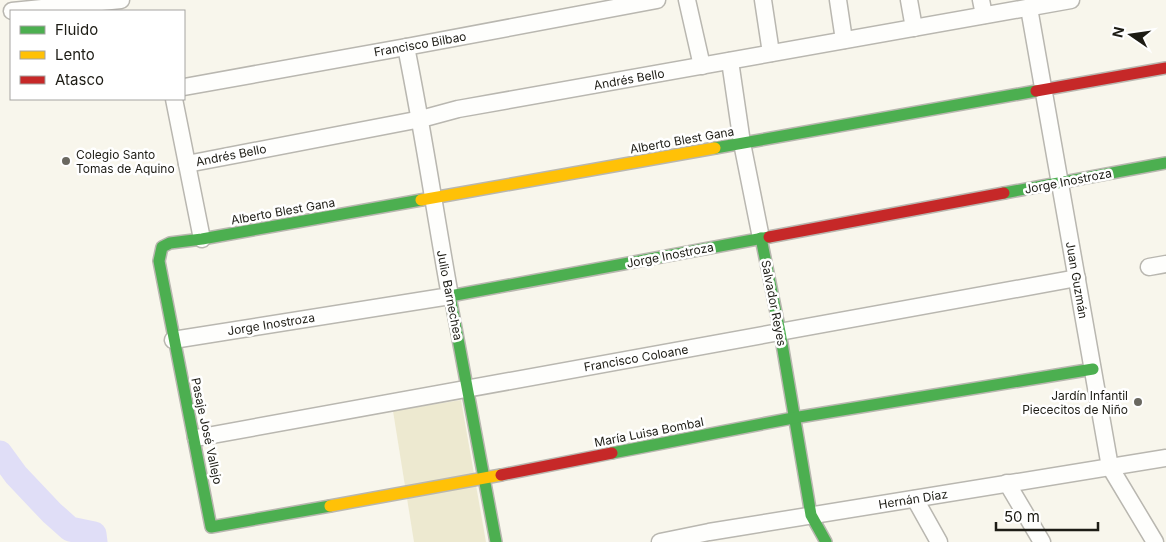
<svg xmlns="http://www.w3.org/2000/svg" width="1166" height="542" font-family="Inter,sans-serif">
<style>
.green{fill:#ede9d0}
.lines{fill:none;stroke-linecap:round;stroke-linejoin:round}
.river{stroke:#e0def7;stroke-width:25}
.street-casing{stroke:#b9b7b0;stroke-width:19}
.fast-casing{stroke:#b9b7b0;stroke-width:14}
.slow-casing{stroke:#b9b7b0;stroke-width:14}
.jam-casing{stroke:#b9b7b0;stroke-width:14}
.street{stroke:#fefefc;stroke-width:16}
.fast{stroke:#4caf50;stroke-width:11}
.slow{stroke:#ffc107;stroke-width:11}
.jam{stroke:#c62828;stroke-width:11}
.poi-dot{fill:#6a6860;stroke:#fff;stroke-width:2}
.labels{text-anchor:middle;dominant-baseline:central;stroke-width:5;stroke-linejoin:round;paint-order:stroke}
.street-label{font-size:12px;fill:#1d1c15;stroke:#fff}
.poi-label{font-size:12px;fill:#1d1c15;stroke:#fff;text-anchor:start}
</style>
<rect width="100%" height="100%" fill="#f8f6ec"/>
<!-- green -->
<polygon class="green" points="461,400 486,542 414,542 393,411"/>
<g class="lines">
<!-- river -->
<polyline class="river" points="0,453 16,475 52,513 70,529 94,534 95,542"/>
<!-- street casing -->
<g class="street-casing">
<g id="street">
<polyline points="687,0 702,66"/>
<polyline points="763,0 771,53"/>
<polyline points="838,0 844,40"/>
<polyline points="909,0 914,28"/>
<polyline points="981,0 984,15"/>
<polyline points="1029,8 1110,467 1155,542"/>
<polyline points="12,11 121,0"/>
<polyline points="730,61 742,143 761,238"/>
<polyline points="184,87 406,47 657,0"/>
<polyline points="174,99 202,239"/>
<polyline points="187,164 421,119 458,109 1071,0"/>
<polyline points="1149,267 1166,264"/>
<path d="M173,340L450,296C435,213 423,130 406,47"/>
<polyline points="196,438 1077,278"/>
<polyline points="1007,483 1042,542"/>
<polyline points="915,499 939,542"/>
<polyline points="660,542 709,532 1166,458"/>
</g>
</g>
<!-- fast casing -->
<g class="fast-casing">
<g id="fast">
<polyline points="715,148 1036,91"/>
<polyline points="1004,193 1166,163"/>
<polyline points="761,238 780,332 811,515 826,542"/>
<polyline points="612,453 793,418 1093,369"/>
<polyline points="330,506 211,527 159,261 162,247 170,243 202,239 421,200"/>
<polyline points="496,542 450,296 769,237"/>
</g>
</g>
<!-- slow casing -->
<g class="slow-casing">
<g id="slow">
<polyline points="421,200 715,148"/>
<polyline points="330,506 501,475"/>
</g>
</g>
<!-- jam casing -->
<g class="jam-casing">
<g id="jam">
<polyline points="1036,91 1166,68"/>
<polyline points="769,237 1004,193"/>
<polyline points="501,475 612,453"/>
</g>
</g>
<!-- street -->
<use href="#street" class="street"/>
<!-- fast -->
<use href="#fast" class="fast"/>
<!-- slow -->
<use href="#slow" class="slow"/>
<!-- jam -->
<use href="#jam" class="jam"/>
</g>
<!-- markers -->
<g class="poi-dot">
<circle cx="66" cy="161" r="5"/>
<circle cx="1138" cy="402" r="5"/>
</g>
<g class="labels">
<!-- street labels -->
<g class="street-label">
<text transform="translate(420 44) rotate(-10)">Francisco Bilbao</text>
<text transform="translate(629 79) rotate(-10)">Andrés Bello</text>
<text transform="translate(682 140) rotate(-10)">Alberto Blest Gana</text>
<text transform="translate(231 155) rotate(-11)">Andrés Bello</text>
<text transform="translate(1068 181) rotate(-11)">Jorge Inostroza</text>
<text transform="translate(283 211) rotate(-10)">Alberto Blest Gana</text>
<text transform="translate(670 255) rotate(-11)">Jorge Inostroza</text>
<text transform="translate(1077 280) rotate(80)">Juan Guzmán</text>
<text transform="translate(450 295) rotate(79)">Julio Barnechea</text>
<text transform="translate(774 303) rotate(79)">Salvador Reyes</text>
<text transform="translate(271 324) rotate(-9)">Jorge Inostroza</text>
<text transform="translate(636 358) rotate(-10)">Francisco Coloane</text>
<text transform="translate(207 431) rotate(78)">Pasaje José Vallejo</text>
<text transform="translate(649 432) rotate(-11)">María Luisa Bombal</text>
<text transform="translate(913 499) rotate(-9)">Hernán Díaz</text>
</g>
<!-- poi labels -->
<g class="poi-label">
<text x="76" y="154">Colegio Santo<tspan x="76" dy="14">Tomas de Aquino</tspan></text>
<text x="1128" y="395" text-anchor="end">Jardín Infantil<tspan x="1128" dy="14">Piececitos de Niño</tspan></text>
</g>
</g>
<!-- legend -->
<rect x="10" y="10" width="175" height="90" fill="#ffffff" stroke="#a5a4a1"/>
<rect x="20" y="26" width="25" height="8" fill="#4caf50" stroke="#a5a4a1"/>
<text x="55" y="35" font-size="15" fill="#1d1c15">Fluido</text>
<rect x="20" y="51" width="25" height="8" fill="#ffc107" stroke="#a5a4a1"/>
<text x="55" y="60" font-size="15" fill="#1d1c15">Lento</text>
<rect x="20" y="76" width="25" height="8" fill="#c62828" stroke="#a5a4a1"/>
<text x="55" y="85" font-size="15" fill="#1d1c15">Atasco</text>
<!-- north arrow -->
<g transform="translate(1131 35) rotate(283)" stroke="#ffffff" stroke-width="4" paint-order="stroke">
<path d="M0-4L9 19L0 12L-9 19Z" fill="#1d1c15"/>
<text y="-8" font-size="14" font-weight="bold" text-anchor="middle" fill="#1d1c15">N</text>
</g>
<!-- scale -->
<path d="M996 522v8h102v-8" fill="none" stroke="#1d1c15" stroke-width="2.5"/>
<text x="1004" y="522" font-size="15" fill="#1d1c15" stroke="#ffffff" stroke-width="4" paint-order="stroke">50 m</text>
</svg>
